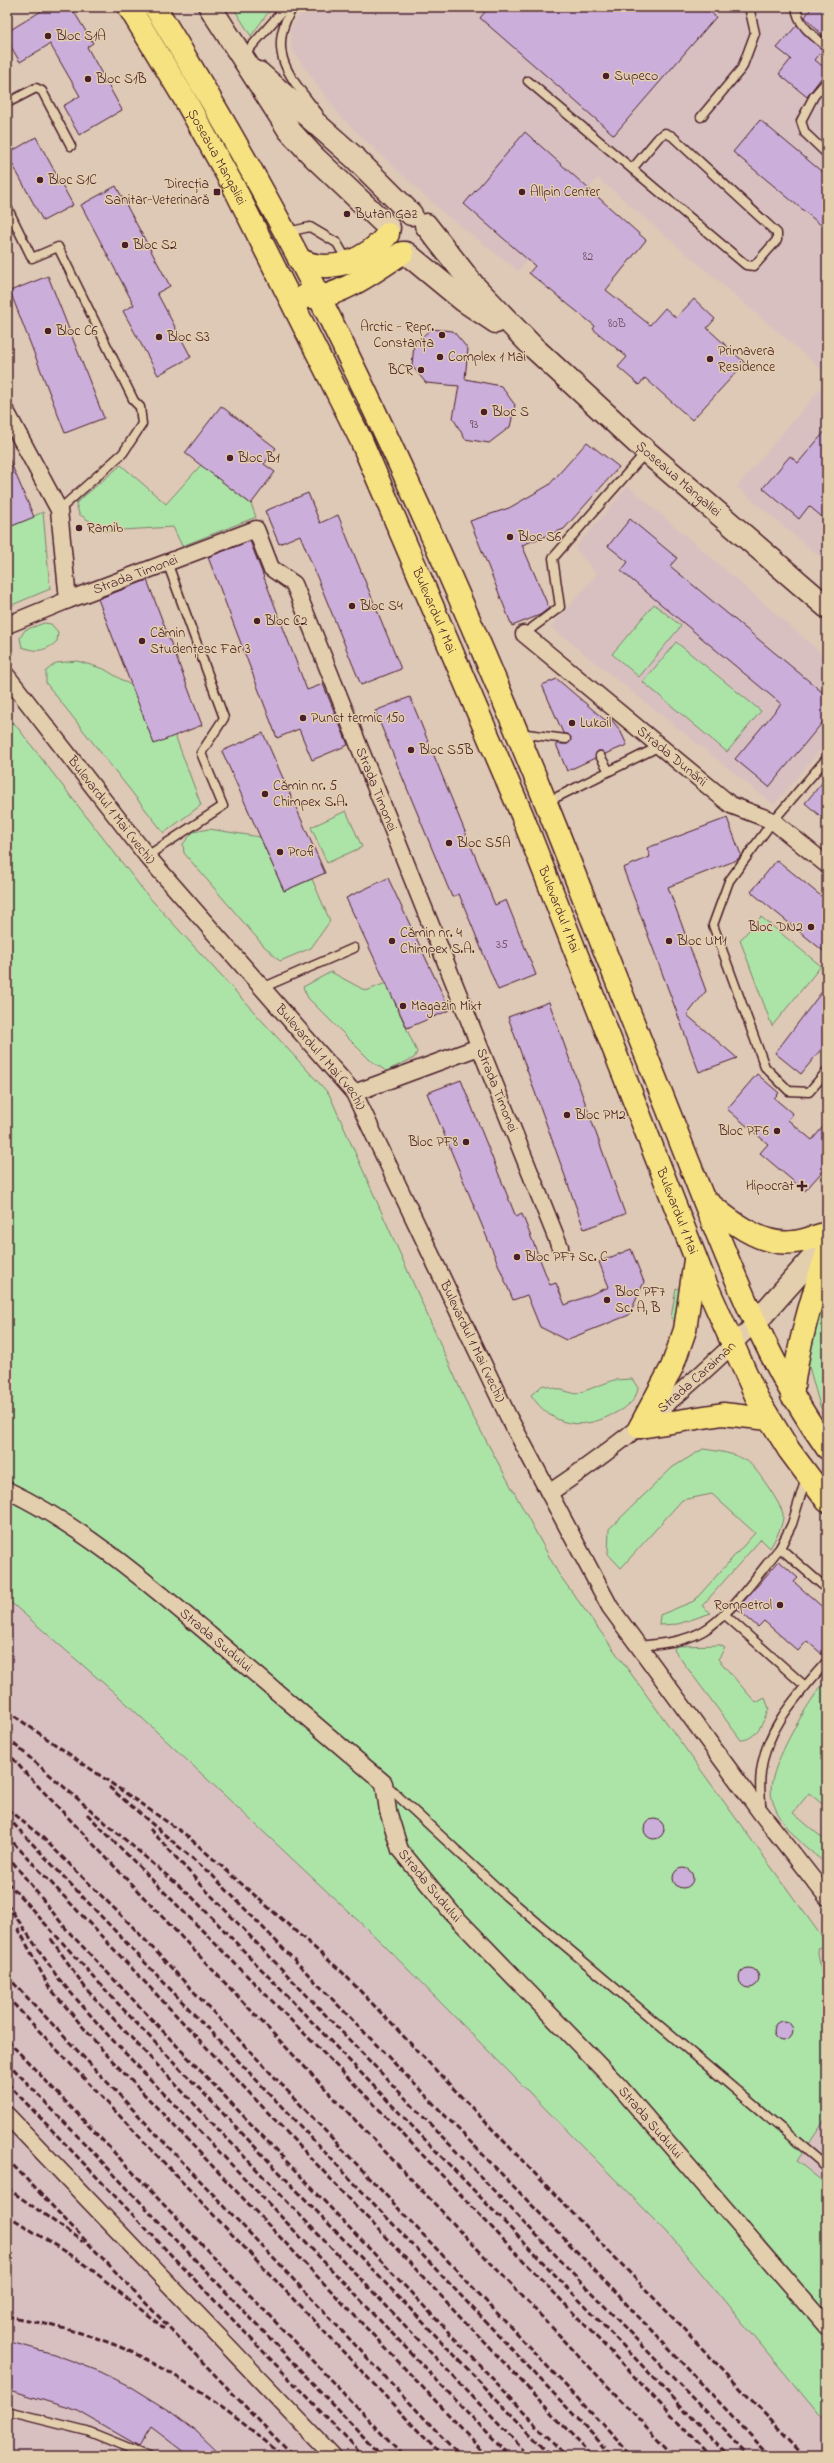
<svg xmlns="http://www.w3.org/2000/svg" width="834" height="2463" font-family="'Indie Flower',sans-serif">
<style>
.built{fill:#d8c0c1}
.green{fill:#ace4a8;stroke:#7b826a}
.building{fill:#cbaeda;stroke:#4a1f2b}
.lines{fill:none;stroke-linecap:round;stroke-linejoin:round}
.lane-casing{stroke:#4a1f2b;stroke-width:11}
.street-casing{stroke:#4a1f2b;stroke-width:19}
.secondary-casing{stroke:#4a1f2b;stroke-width:25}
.primary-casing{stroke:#4a1f2b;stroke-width:25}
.lane{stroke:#e3cfad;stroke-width:8}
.street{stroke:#e3cfad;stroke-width:16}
.secondary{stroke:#e3cfad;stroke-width:22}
.primary{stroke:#f7e281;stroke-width:22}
.rail{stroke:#4a1f2b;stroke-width:3;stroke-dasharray:6 3;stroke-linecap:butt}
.poi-dot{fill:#4a1f2b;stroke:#e3cfad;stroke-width:1.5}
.labels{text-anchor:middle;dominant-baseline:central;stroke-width:3;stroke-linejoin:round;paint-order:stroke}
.number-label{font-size:12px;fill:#6a4357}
.poi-label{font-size:14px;fill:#4a1f2b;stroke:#e3cfad;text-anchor:start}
.street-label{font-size:14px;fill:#4a1f2b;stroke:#e3cfad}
</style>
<rect width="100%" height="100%" fill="#dec8b6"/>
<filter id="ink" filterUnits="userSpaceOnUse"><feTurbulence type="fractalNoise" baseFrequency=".025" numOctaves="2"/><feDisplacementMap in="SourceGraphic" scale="8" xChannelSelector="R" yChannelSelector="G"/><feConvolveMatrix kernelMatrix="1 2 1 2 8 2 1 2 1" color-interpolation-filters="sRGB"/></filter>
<g filter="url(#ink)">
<!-- built -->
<g class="built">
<polygon points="307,7 827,7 827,374 598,178 518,271 440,210 341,117 292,50 290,28"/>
<polygon points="827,381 827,563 737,487"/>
<polygon points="628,486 827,658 827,742 774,805 551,627 597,574 575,548"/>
<polygon points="7,1048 827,2119 827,2456 7,2456"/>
</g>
<!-- green -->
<g class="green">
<polygon points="233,7 272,7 251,36"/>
<polygon points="121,465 166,504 201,465 251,504 256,517 182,546 173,527 105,531 79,514 76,503"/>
<polygon points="43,512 50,589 7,607 7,528"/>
<polygon points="654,604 681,626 639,677 612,654"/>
<path d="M44,623L51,624L58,632L57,641C45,652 36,652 22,647L20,638L25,630Z"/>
<polygon points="676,642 761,711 727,752 643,682"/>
<polygon points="77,661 104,669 132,686 175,735 201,805 164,833 46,683 46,671 56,663"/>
<polygon points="7,714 147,895 329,1094 470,1411 558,1573 827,1944 827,1946 817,1948 827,2004 827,2117 797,2161 827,2185 827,2424 667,2232 382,1943 125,1702 7,1599"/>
<polygon points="346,811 362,847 327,863 311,827"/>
<polygon points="209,829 260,837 284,891 312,879 330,921 311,948 280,961 263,945 184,853 183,844 193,832"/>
<polygon points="761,917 821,966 772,1026 740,940"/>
<polygon points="331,972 366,991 386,983 417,1052 414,1058 386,1071 370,1060 308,998 303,987"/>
<polygon points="676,1288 689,1294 676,1323 671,1318"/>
<polygon points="827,1291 827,1417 820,1406 806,1356 813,1316"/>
<path d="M632,1379L638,1388C636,1401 628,1406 617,1412C583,1431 553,1428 531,1395L543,1385L576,1394L614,1380Z"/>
<path d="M703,1449C717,1451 734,1453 747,1461C755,1466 781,1504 783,1514C784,1525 775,1539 770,1548L761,1539L702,1606L711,1613L678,1624L659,1625L660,1615L694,1601L755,1533L712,1494L682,1500L621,1568L608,1554L609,1529L673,1467Z"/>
<path d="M720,1645L725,1648L718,1659L756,1703L765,1698L769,1709C763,1722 756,1740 741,1740L674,1650L676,1646Z"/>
<path d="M827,1679V1808L809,1793L793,1813L827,1842V1864C807,1850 771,1818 771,1790C771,1763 809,1700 827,1679Z"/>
</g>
<!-- building -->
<g class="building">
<polygon points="48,7 71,7 93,43 87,47 122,110 79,135 63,106 80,96 50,44 20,62 7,40 7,32"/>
<polygon points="489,7 705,7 716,17 614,135 480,18"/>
<polygon points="812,7 827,7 827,40 805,17"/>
<polygon points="797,25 823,50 815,60 827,70 807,97 779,74 791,59 777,48"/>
<polygon points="760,120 827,176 827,230 733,152"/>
<polygon points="525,132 646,240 606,290 650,325 665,308 676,318 694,299 715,319 707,328 745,363 692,420 645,378 639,385 618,367 627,357 593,329 595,326 529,273 535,266 464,204"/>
<polygon points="36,137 73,205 43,221 7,154"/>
<polygon points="116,186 170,286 157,293 191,357 158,375 123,311 134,305 81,205"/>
<polygon points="48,276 104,418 65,433 10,291"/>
<polygon points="431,329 453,331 468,349 465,379 501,386 515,405 510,427 489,443 465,439 453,418 459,386 426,383 412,366 414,344"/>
<polygon points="221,406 276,448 264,464 275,472 251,504 185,453"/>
<polygon points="827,429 827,521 809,506 799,519 763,488 790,456 798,463"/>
<polygon points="587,442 619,467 564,529 522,545 549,608 540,615 512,626 470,521 509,508 549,485"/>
<polygon points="7,454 34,517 7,528"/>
<polygon points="308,493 320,523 338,515 401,669 361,685 300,535 279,544 265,511"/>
<polygon points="630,519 677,558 670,566 827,696 827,717 769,787 735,759 781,704 621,571 628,562 608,546"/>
<polygon points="250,541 307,690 323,684 348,745 312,760 299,729 277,738 208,557"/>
<polygon points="147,580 202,725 154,744 98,599"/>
<polygon points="557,679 605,720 610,718 620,730 627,745 605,754 602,751 598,751 595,758 567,771 556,744 568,744 571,737 563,733 542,685"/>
<polygon points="410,697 495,905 506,900 536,975 498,990 459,894 452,897 375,711"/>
<polygon points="263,733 325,873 284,891 222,751"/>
<polygon points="827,777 827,822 805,803"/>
<polygon points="727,818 741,855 737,860 668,887 706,991 687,1015 737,1058 699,1072 623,868 650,857 647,848"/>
<polygon points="777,860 827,901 827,954 751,892"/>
<polygon points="388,878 450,1010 407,1028 346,898"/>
<polygon points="827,985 827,1042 801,1074 775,1053"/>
<polygon points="549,1002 625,1214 584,1229 508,1017"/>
<polygon points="757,1074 779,1093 774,1098 793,1114 788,1120 812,1140 827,1122 827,1166 805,1191 760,1153 768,1144 727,1109"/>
<polygon points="461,1080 516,1217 522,1214 550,1285 556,1283 565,1305 609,1287 599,1262 631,1249 644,1282 629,1315 566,1340 540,1327 527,1295 513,1300 427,1093"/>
<polygon points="779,1561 798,1578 794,1582 827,1611 827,1656 824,1656 807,1641 798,1651 764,1621 758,1627 737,1609"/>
<circle cx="654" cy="1829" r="10"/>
<circle cx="683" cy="1878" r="10"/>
<circle cx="749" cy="1978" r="10"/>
<circle cx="783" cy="2031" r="10"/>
<polygon points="7,2341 54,2354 101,2372 129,2386 171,2412 197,2432 222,2456 189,2456 151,2427 139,2446 78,2411 7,2389"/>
</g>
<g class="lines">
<!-- lane casing -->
<g class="lane-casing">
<g id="lane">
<path d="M293,7C265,52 290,77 318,113"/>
<path d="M796,7C798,26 814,36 827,47"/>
<polyline points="243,56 286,7"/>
<polyline points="528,81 746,265 754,266 777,240 777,233 672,136 665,133 659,137 632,169"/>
<polyline points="827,81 814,96 801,121 805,133 827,154"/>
<polyline points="7,103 36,88 42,91 71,146"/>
<polyline points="701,117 742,68 755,33 749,7"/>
<polyline points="7,207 32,258 58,247 134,401 140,407 142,424 123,453 59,510"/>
<polyline points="287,232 310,227 337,243 348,262"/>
<polyline points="524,634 560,607 553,558 646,452"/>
<polyline points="519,733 566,739"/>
<polyline points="600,756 609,771"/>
<polyline points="827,758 773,821 729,881 713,925 765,1067 789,1091 809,1092 827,1071"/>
<polyline points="547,802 660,746"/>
<polyline points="147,856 223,806 201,753 224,718 167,562"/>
<polyline points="262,988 354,948"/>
<polyline points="806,1478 792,1524 780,1548 827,1589"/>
<polyline points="724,1614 805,1686"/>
<path d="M638,1646C660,1644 684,1642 703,1631C730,1616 759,1572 780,1548"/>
<polyline points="386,1785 506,1896 827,2167"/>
<path d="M761,1808C761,1796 759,1784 761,1772C766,1727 799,1694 827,1661"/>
<polyline points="7,2411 87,2431 149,2456"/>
</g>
</g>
<!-- street casing -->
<g class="street-casing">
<g id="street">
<polyline points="7,413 59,510 68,600 7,625"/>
<path id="s1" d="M68,600L256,529L271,568L294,584L560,1247"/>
<path id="s2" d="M524,634L731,805L773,821L827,865"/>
<path id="s3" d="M7,676L147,856L354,1093L508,1416L610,1607L761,1813L827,1897"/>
<polyline points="354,1093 479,1047"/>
<path id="s4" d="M7,1490C82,1526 148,1583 211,1636C269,1685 326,1734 384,1783L388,1811L400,1850L452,1913L619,2086L827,2327"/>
<path id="s5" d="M549,1493C624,1443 691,1386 755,1323"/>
<polyline points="7,2115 333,2456"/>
</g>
</g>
<!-- secondary casing -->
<g class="secondary-casing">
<g id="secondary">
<polyline points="210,7 289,130 313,156 389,228"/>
<polyline points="259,73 355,158 411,214"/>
<path id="s6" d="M426,225L474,286L533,347L647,452L827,607"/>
<polyline points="406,253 463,300 496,322"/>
<polyline points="755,1323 827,1242"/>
</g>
</g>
<!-- primary casing -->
<g class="primary-casing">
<g id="primary">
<path id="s7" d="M129,7L183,96L235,189L361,440L522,815L705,1282L757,1398L789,1450L827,1501"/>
<path d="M155,7C222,116 286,228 342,343C420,503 492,668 558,833C600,940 643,1046 685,1153C726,1255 763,1358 827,1448"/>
<path d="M299,259C329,276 367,260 388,234"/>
<path d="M305,296C331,304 381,267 402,253"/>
<path d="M704,1199C727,1219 761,1247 794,1242C805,1241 816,1236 827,1233"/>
<path d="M792,1396C797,1347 811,1300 827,1253"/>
<polyline points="640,1427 672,1367 685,1330 695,1260"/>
<polyline points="640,1427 723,1414 769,1419"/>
</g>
</g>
<!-- lane -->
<use href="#lane" class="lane"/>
<!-- street -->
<use href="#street" class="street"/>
<!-- secondary -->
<use href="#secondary" class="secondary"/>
<!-- primary -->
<use href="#primary" class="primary"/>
<!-- rail -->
<g class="rail">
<polyline points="7,1711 186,1835 342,1972 805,2456"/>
<polyline points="7,1738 193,1898 729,2456"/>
<polyline points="7,1751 21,1768 674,2456"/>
<polyline points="109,1787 213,1876 583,2258 770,2456"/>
<polyline points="7,1809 42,1837 129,1923 632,2456"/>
<polyline points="87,1814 373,2103 710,2456"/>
<polyline points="7,1817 613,2456"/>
<polyline points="150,1829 204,1888 748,2456"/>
<polyline points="7,1836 592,2456"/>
<polyline points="7,1855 67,1930 566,2456"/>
<polyline points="7,1882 122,2008 551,2456"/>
<polyline points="7,1904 58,1978 108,2035 509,2456"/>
<polyline points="18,1928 49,1987 105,2053 488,2456"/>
<polyline points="51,1939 87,1990 123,2029 529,2456"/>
<polyline points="7,1976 460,2456"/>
<polyline points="7,1997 442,2456"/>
<polyline points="7,2040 403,2456"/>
<polyline points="7,2062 382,2456"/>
<polyline points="7,2083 363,2456"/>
<polyline points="7,2159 293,2456"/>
<polyline points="7,2188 83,2242"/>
<polyline points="7,2215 86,2265 165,2329"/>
<path d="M7,2316C42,2323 77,2330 110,2343C169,2365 235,2415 283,2456"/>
</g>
</g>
</g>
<!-- markers -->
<g class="poi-dot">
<circle cx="48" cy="36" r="4"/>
<circle cx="606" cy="76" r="4"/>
<circle cx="88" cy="79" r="4"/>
<circle cx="40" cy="180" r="4"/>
<rect x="213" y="188" width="8" height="8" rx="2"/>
<circle cx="522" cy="192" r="4"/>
<circle cx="347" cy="214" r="4"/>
<circle cx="125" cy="245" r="4"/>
<circle cx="48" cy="331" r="4"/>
<circle cx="442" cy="335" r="4"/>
<circle cx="159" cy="337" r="4"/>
<circle cx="440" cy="357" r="4"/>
<circle cx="710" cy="359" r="4"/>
<circle cx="421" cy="370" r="4"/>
<circle cx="484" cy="412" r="4"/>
<circle cx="230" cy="458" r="4"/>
<circle cx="79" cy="528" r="4"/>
<circle cx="510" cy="537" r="4"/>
<circle cx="352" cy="606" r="4"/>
<circle cx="257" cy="621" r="4"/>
<circle cx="142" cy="641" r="4"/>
<circle cx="303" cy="718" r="4"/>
<circle cx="572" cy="723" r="4"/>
<circle cx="411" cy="750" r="4"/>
<circle cx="265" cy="794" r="4"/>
<circle cx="449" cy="843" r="4"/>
<circle cx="280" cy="852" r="4"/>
<circle cx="811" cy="927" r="4"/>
<circle cx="392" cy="941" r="4"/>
<circle cx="669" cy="941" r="4"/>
<circle cx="403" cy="1006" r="4"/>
<circle cx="567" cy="1115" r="4"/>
<circle cx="777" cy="1131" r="4"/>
<circle cx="466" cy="1142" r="4"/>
<path d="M800 1180h4v4h4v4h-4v4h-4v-4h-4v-4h4z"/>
<circle cx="517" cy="1257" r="4"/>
<circle cx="607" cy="1300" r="4"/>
<circle cx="780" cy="1605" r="4"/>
</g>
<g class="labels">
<!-- number labels -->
<g class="number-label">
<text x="588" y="257">82</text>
<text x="617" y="324">80B</text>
<text x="474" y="425">93</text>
<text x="502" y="945">35</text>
</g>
<!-- poi labels -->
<g class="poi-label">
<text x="56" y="36">Bloc S1A</text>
<text x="614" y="76">Supeco</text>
<text x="96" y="79">Bloc S1B</text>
<text x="48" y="180">Bloc S1C</text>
<text x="209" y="184" text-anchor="end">Direcția<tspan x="209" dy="16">Sanitar-Veterinară</tspan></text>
<text x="530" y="192">Allpin Center</text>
<text x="355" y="214">Butan Gaz</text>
<text x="133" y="245">Bloc S2</text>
<text x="434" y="327" text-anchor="end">Arctic - Repr.<tspan x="434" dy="16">Constanța</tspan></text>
<text x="56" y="331">Bloc C6</text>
<text x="167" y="337">Bloc S3</text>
<text x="718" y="351">Primavera<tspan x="718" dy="16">Residence</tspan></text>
<text x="448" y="357">Complex 1 Mai</text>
<text x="413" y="370" text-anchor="end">BCR</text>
<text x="492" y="412">Bloc S</text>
<text x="238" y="458">Bloc B1</text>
<text x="87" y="528">Ramib</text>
<text x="518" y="537">Bloc S6</text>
<text x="360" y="606">Bloc S4</text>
<text x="265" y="621">Bloc C2</text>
<text x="150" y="633">Cămin<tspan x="150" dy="16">Studențesc Far 3</tspan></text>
<text x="311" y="718">Punct termic 150</text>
<text x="580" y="723">Lukoil</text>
<text x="419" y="750">Bloc S5B</text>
<text x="273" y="786">Cămin nr. 5<tspan x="273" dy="16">Chimpex S.A.</tspan></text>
<text x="457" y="843">Bloc S5A</text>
<text x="288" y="852">Profi</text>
<text x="803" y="927" text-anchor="end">Bloc DN2</text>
<text x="400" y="933">Cămin nr. 4<tspan x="400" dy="16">Chimpex S.A.</tspan></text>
<text x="677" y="941">Bloc UM1</text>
<text x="411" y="1006">Magazin Mixt</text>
<text x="575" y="1115">Bloc PM2</text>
<text x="769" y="1131" text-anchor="end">Bloc PF6</text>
<text x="458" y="1142" text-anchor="end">Bloc PF8</text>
<text x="794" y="1186" text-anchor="end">Hipocrat</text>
<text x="525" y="1257">Bloc PF7 Sc. C</text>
<text x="615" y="1292">Bloc PF7<tspan x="615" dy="16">Sc. A, B</tspan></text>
<text x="772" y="1605" text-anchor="end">Rompetrol</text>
</g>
<!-- street labels -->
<g class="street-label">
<text stroke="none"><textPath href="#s7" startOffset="174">Șoseaua Mangaliei</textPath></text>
<text stroke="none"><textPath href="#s6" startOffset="359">Șoseaua Mangaliei</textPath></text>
<text stroke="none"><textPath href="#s1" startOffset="72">Strada Timonei</textPath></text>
<text stroke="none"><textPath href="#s7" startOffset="677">Bulevardul 1 Mai</textPath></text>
<text stroke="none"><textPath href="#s2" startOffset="192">Strada Dunării</textPath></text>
<text stroke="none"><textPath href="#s1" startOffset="492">Strada Timonei</textPath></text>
<text stroke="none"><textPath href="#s3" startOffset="170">Bulevardul 1 Mai (vechi)</textPath></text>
<text stroke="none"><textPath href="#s7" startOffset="1001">Bulevardul 1 Mai</textPath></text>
<text stroke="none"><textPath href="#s3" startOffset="494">Bulevardul 1 Mai (vechi)</textPath></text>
<text stroke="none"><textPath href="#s1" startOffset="816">Strada Timonei</textPath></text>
<text stroke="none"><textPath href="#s7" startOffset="1325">Bulevardul 1 Mai</textPath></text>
<text stroke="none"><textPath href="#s3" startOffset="818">Bulevardul 1 Mai (vechi)</textPath></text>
<text stroke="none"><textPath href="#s5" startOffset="188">Strada Caraiman</textPath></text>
<text stroke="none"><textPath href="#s4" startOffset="258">Strada Sudului</textPath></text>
<text stroke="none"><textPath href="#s4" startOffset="594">Strada Sudului</textPath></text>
<text stroke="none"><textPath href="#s4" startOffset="918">Strada Sudului</textPath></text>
</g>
</g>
<!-- margin -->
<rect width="834" height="2463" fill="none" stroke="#e3cfad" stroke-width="24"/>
<rect x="12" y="12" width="810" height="2439" fill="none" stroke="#4a1f2b" stroke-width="1.5" filter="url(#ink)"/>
</svg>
